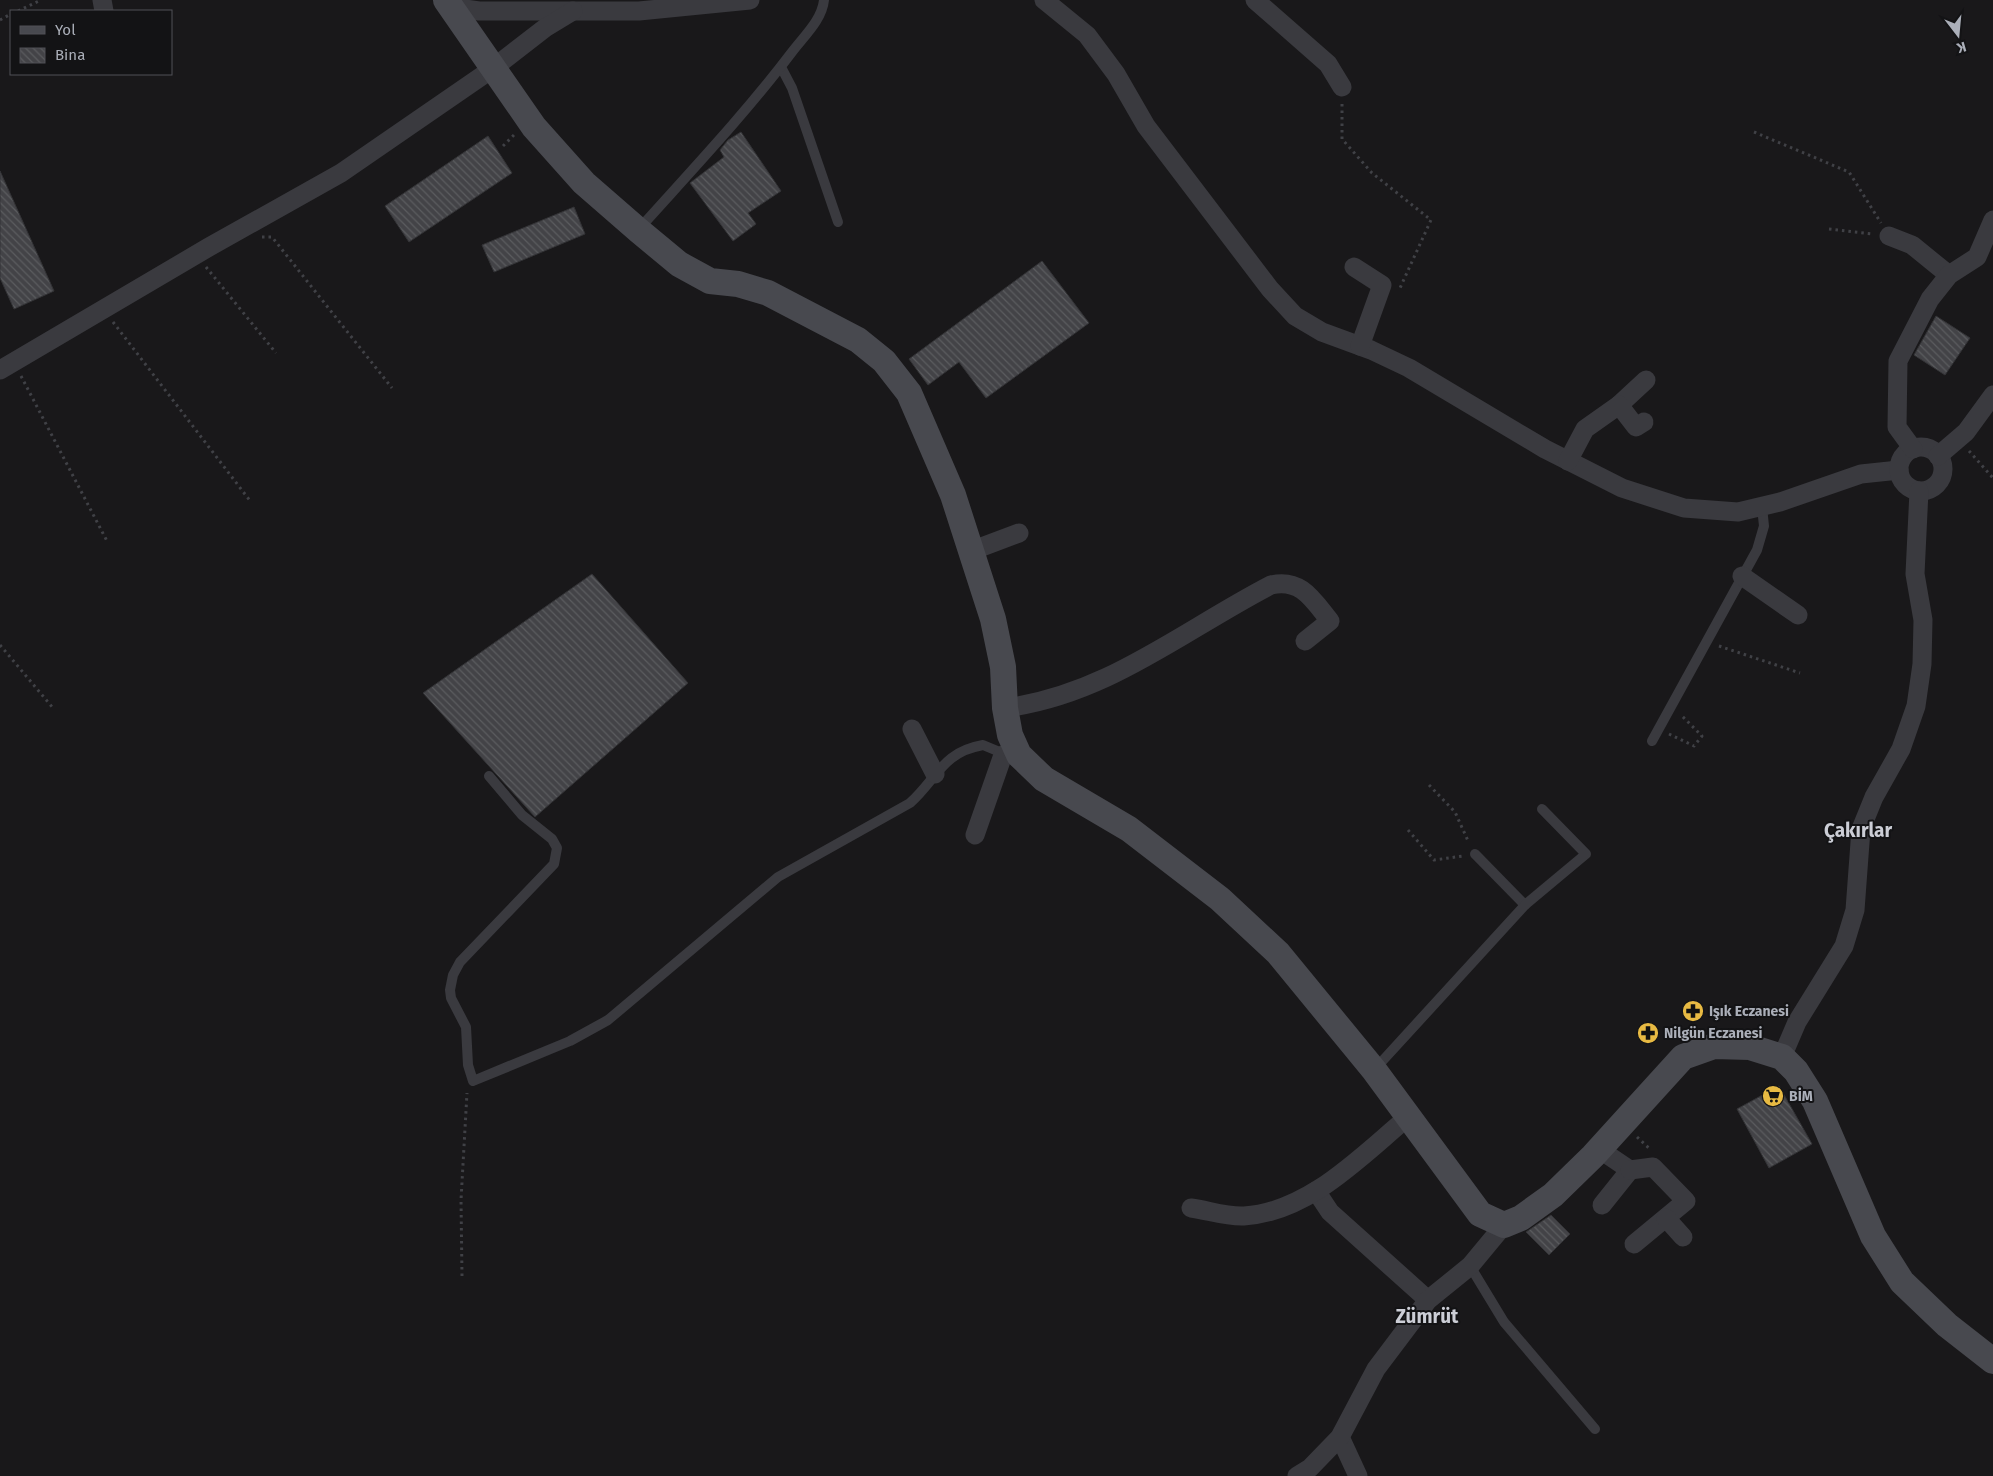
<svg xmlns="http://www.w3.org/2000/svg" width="1993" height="1476" font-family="'Fira Sans',sans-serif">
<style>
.building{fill:url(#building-back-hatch);stroke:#333336}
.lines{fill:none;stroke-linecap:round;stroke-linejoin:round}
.path{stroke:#404146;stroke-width:3;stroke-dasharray:2.5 4;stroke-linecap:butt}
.lane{stroke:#3a3a3f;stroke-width:10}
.street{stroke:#3a3a3f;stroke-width:19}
.secondary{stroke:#48494f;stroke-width:26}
.labels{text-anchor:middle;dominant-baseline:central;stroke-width:4;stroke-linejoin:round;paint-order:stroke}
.poi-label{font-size:14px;font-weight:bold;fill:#abafb9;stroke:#131315;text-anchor:start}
.district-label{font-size:19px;font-weight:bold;fill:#ccced6;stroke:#131315}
</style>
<defs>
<pattern id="building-back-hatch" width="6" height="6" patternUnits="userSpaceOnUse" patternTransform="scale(1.25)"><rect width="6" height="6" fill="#434347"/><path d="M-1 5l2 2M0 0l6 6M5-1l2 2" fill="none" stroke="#5b5c5f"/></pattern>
</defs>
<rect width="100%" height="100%" fill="#19181a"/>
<!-- building -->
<g class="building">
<polygon points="741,132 781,191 748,213 756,224 733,241 690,183 724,157 720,150 728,140"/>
<polygon points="488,136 512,173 409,242 385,206"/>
<polygon points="0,171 54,291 14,309 0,278"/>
<polygon points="574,207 585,234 494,272 482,245"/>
<polygon points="1042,261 1089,323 986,398 959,362 928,385 909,359"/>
<polygon points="1936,316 1970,338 1945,375 1914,355"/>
<polygon points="592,574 688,683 535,817 423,693"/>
<polygon points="1779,1086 1812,1144 1769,1168 1737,1109"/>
<polygon points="1551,1215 1570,1234 1549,1255 1526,1232"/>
</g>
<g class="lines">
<!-- path -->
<g class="path">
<polyline points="18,11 41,0"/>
<polyline points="0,20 11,14"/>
<polyline points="1342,104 1342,139 1372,173 1431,220 1400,288"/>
<polyline points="1754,132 1849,172 1881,223"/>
<polyline points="503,146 514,135"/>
<polyline points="1829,229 1873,234"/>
<polyline points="262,237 272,237 392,388"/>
<polyline points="206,267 276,353"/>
<polyline points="113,322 251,502"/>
<polyline points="21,376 108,543"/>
<polyline points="1969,451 1993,478"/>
<polyline points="0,645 53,708"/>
<polyline points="1719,646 1800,673"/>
<polyline points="1669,734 1694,746 1702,736 1681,715"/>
<polyline points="1429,785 1455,812 1469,843"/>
<polyline points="1408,830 1434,860 1463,856"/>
<polyline points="1637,1137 1651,1150"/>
<polyline points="462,1276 461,1200 467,1093"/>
</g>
<!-- lane -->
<g class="lane">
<polyline points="781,67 792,88 838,222"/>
<path d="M639,229C691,171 745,114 792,52C804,36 822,20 824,0"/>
<polyline points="1652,741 1757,550 1764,526 1762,507"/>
<path d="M489,776L522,815L552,839L557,848L554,864L460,962L453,975L450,990L451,998L466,1027L468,1065L473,1081L570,1041L608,1020L778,877L910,803C937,779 942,752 983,745L1007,755"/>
<polyline points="1475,854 1525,905"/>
<polyline points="1375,1069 1525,905 1586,854 1542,809"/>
<polyline points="1470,1266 1504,1322 1595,1429"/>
</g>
<!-- street -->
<g class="street">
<polyline points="102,0 104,11"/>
<polyline points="1044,0 1087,35 1116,74 1146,126 1270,289 1295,316 1322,332 1371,350 1409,368 1545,449 1622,488 1684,508 1738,512 1780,502 1861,474 1899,470"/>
<polyline points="1255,0 1328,64 1342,87"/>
<polyline points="452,7 479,11 639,11 750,0"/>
<polyline points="1889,236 1912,245 1949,275"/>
<polyline points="1354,267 1382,285 1360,346"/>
<polyline points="0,370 209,247 341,173 492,69 545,28 573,11"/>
<polyline points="1619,405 1646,380"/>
<circle cx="1921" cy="469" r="22"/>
<polyline points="1913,449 1897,427 1898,361 1930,299 1949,275 1977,257 1993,220"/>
<polyline points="1938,456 1966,432 1993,395"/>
<polyline points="1568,461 1585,429 1619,405 1636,427 1644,422"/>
<polyline points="971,551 1019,533"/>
<polyline points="1742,576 1798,615"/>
<path d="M1005,708C1107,695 1182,631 1271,585C1301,578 1313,600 1330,621L1305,641"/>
<polyline points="912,729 935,774"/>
<polyline points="975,835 1003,755"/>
<polyline points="1782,1057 1797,1022 1844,946 1855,910 1861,829 1874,797 1901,749 1916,706 1922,664 1923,620 1915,574 1919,491"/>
<polyline points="1599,1149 1630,1170 1602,1205"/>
<polyline points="1630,1170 1653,1167 1686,1201 1634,1244"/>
<polyline points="1316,1191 1330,1212 1428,1300"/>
<path d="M1191,1208C1207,1210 1227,1217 1244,1216C1309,1212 1361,1156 1408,1117"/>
<polyline points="1666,1218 1683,1237"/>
<polyline points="1340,1437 1358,1476"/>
<polyline points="1297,1476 1310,1468 1340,1437 1376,1369 1428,1300 1470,1266 1504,1225"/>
</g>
<!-- secondary -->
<polyline class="secondary" points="446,0 534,127 584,183 638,230 679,264 710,281 738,284 768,293 858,340 884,361 909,393 953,495 993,619 1003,667 1005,708 1010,735 1019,755 1044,779 1129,829 1220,899 1278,953 1374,1070 1480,1214 1504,1225 1521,1218 1553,1195 1593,1156 1683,1057 1714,1046 1750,1047 1782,1057 1796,1071 1815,1101 1873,1236 1902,1282 1947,1325 1993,1361"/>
</g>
<!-- icons -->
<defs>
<g id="pharmacy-disc" transform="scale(1.125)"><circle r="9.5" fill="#e8ba43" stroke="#131315"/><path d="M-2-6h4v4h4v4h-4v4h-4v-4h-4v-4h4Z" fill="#111"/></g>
<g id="supermarket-disc" transform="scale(1.125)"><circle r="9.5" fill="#e8ba43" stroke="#131315"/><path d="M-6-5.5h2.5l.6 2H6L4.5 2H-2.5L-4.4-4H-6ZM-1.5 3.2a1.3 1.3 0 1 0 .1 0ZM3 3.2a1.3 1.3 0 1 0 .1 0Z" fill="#111"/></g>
</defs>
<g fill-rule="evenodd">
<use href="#pharmacy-disc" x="1693" y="1011"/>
<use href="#pharmacy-disc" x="1648" y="1033"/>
<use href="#supermarket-disc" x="1773" y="1096"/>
</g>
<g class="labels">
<!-- poi labels -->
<g class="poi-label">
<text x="1709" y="1011">Işık Eczanesi</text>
<text x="1664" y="1033">Nilgün Eczanesi</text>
<text x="1789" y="1096">BİM</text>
</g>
<!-- district labels -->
<g class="district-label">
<text x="1858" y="830">Çakırlar</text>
<text x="1427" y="1316">Zümrüt</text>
</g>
</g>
<!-- legend -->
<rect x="10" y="10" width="162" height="65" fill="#131315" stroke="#505157"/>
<rect x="20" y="26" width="25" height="8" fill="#48494f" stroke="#505157"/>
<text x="55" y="35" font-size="15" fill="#abafb9">Yol</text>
<rect x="20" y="48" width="25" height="15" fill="url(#building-back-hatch)" stroke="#505157"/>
<text x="55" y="60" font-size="15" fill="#abafb9">Bina</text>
<!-- north arrow -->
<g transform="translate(1958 35) rotate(164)" stroke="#131315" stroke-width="4" paint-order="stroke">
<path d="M0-4L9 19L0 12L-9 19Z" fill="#abafb9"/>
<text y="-8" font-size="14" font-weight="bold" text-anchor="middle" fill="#abafb9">K</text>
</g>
</svg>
